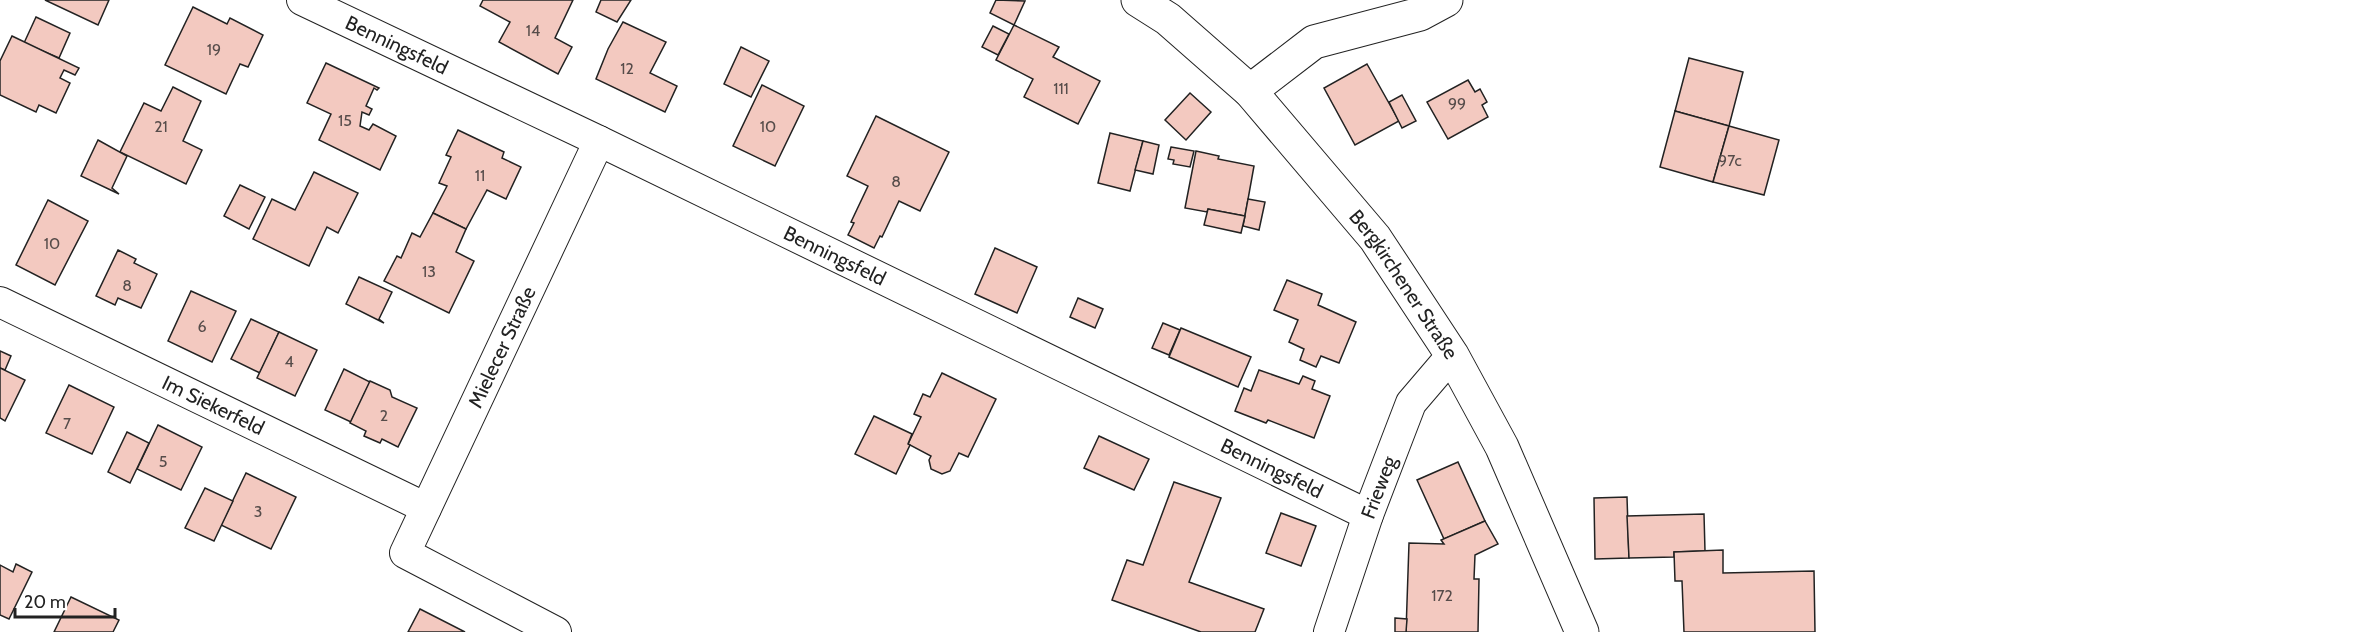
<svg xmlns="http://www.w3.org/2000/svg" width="2377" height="632" font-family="Cabin,sans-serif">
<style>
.building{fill:#f3c9c0;stroke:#222;stroke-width:1.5}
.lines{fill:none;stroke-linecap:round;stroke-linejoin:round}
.street-casing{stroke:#222;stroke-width:32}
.secondary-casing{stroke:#222;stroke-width:35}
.street{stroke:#fff;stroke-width:30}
.secondary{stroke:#fff;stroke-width:33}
.labels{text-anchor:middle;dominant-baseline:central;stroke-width:4.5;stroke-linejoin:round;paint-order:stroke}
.number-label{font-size:16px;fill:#564c4a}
.street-label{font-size:20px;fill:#222;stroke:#fff}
</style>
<rect width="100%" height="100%" fill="#fff"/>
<!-- building -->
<g class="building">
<polygon points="45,0 109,0 98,25"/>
<polygon points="483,0 573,0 555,38 572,47 558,74 499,42 510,22 480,6"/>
<polygon points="601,0 631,0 617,22 596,12"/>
<polygon points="996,0 1025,1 1014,25 990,13"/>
<polygon points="193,7 227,24 230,18 263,35 248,67 240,64 226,94 165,65"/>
<polygon points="36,17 70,33 59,58 24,43"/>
<polygon points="623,22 666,42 650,73 677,86 665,112 596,79 608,49"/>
<polygon points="1014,25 1059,47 1053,57 1100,81 1078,124 1024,97 1033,79 996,60"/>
<polygon points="993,26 1009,34 998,55 982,47"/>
<polygon points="12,36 79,68 75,75 64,70 60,78 70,83 56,113 39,105 36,112 0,95 0,61"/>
<polygon points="741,47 769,61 751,97 724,84"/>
<polygon points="1689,58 1743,72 1729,126 1675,111"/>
<polygon points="326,63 379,88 377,90 374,88 366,106 372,109 369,115 362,112 360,126 369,130 373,124 396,136 380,170 319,140 331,114 307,103"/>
<polygon points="1367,64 1399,121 1355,145 1324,88"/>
<polygon points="1468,80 1475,92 1480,89 1487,102 1482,105 1488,117 1448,139 1427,102"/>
<polygon points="762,85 804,106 775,166 733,146"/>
<polygon points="173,87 201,101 183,141 202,150 186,184 120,152 144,103 161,111"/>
<polygon points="1190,93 1211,112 1186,140 1165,120"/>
<polygon points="1402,95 1416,121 1402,128 1389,102"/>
<polygon points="1675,111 1729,126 1713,182 1660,167"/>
<polygon points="876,116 949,152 920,211 899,201 882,237 880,236 874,248 848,235 854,223 851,222 868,186 847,176"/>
<polygon points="1729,126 1779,140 1764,195 1713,182"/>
<polygon points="458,130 504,152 502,158 521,167 506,199 487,190 466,229 433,213 447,186 439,183 451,157 446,155"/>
<polygon points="1110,133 1143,141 1130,191 1098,183"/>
<polygon points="98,140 127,156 112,188 119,194 81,176"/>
<polygon points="1143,141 1159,145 1153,174 1135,170"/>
<polygon points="1171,147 1194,151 1190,167 1173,164 1174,160 1168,159"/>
<polygon points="1196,151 1219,156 1218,159 1254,166 1245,216 1208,209 1207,212 1185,208"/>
<polygon points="314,172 358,193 338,233 327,227 309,266 253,239 272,199 295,210"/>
<polygon points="240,185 265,197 249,229 224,216"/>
<polygon points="1248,199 1265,202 1259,230 1243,226"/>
<polygon points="48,200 88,221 55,285 16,265"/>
<polygon points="1208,209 1245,216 1241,233 1204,225"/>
<polygon points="433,213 466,229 456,252 474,261 449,313 384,281 397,256 401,258 412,233 420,237"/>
<polygon points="995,248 1037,267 1017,313 975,294"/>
<polygon points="118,250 136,259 134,263 157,274 141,308 118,298 115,305 96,296"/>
<polygon points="359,277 392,292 379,319 384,323 346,304"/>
<polygon points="1287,280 1322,294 1318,305 1356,322 1339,363 1321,356 1316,367 1300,360 1304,349 1289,342 1298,320 1274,310"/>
<polygon points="191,291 236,311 212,362 168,341"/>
<polygon points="1078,298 1103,309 1095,328 1070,317"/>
<polygon points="251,319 279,332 260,373 231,359"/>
<polygon points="1163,323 1180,330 1169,355 1152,348"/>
<polygon points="1181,328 1251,357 1238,387 1169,357"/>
<polygon points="279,332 317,350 295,396 257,378"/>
<polygon points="0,351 11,356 5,370 0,368"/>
<polygon points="0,368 25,380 5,421 0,418"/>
<polygon points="344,369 370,382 351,422 325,410"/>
<polygon points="1259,370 1299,384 1303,376 1315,381 1312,389 1330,396 1314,438 1268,420 1266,423 1235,411 1244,388 1251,391"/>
<polygon points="942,373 996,399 968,457 959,453 950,471 942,474 931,469 929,460 931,456 908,444 921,417 914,414 923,394 930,397"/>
<polygon points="370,381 390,390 392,397 417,408 398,447 382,439 380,443 364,436 366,431 350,423"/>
<polygon points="69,385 114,407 92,454 46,433"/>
<polygon points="874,416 912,434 908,444 910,445 896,474 855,454"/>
<polygon points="158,425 202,447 181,490 137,469"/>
<polygon points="127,432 149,443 130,483 108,472"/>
<polygon points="1099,436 1149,459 1134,490 1084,468"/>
<polygon points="1458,462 1485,521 1444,539 1417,480"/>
<polygon points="246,473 296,497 271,549 221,525"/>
<polygon points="1174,482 1221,498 1189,582 1264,609 1255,632 1201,632 1112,600 1127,560 1143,565"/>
<polygon points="205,488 233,501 214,541 185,528"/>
<polygon points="1627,497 1629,558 1595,559 1594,498"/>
<polygon points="1281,513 1316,526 1301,566 1266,553"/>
<polygon points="1704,514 1705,551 1674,552 1674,557 1629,558 1627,516"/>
<polygon points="1485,521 1498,544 1475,555 1474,579 1479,579 1478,632 1406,632 1409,543 1444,544 1441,540"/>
<polygon points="1723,550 1723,573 1814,571 1815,632 1684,632 1682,581 1675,581 1674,552"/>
<polygon points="16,564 32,572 9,619 0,615 0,565 13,572"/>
<polygon points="71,597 119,620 113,632 54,632"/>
<polygon points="420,609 465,632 408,632"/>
<polygon points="1395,618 1407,619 1406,632 1395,632"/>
</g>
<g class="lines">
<!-- street casing -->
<g class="street-casing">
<g id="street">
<path id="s1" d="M302,0L599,141L1368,515"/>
<path id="s2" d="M0,302L426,508"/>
<path id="s3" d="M556,632L405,553L599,141"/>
<path id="s4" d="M1329,632L1368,515L1411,403L1452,355"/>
</g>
</g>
<!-- secondary casing -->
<g class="secondary-casing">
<g id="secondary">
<path id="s5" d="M1138,0L1168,19L1250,91L1375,238L1452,355L1502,447L1582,632"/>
<polyline points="1250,91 1314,42 1420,14 1446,0"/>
</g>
</g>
<!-- street -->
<use href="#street" class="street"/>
<!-- secondary -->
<use href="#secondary" class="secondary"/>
</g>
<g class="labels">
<!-- number labels -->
<g class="number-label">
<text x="533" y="30">14</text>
<text x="214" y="49">19</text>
<text x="627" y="68">12</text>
<text x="1061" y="88">111</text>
<text x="1457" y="103">99</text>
<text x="345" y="120">15</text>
<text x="161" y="126">21</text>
<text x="768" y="126">10</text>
<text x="1730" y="160">97c</text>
<text x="480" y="175">11</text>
<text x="896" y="181">8</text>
<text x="52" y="243">10</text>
<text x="429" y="271">13</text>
<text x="127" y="285">8</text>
<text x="202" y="326">6</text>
<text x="289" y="361">4</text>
<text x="384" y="415">2</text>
<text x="67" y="423">7</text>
<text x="163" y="461">5</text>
<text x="258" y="511">3</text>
<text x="1442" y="595">172</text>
</g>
<!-- street labels -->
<g class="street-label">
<text stroke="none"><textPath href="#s1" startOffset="105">Benningsfeld</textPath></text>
<text stroke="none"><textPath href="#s1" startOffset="591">Benningsfeld</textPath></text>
<text stroke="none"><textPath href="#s5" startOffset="392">Bergkirchener Straße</textPath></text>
<text stroke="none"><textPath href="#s3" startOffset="398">Mielecer Straße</textPath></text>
<text stroke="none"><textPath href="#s2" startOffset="237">Im Siekerfeld</textPath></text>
<text stroke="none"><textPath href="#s1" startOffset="1077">Benningsfeld</textPath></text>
<text stroke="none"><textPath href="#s4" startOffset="153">Frieweg</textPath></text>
</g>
</g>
<!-- scale -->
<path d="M15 608v9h100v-9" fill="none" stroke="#222222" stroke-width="3"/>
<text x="24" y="608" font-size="18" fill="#222222" stroke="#ffffff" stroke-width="4.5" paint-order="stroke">20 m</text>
</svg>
